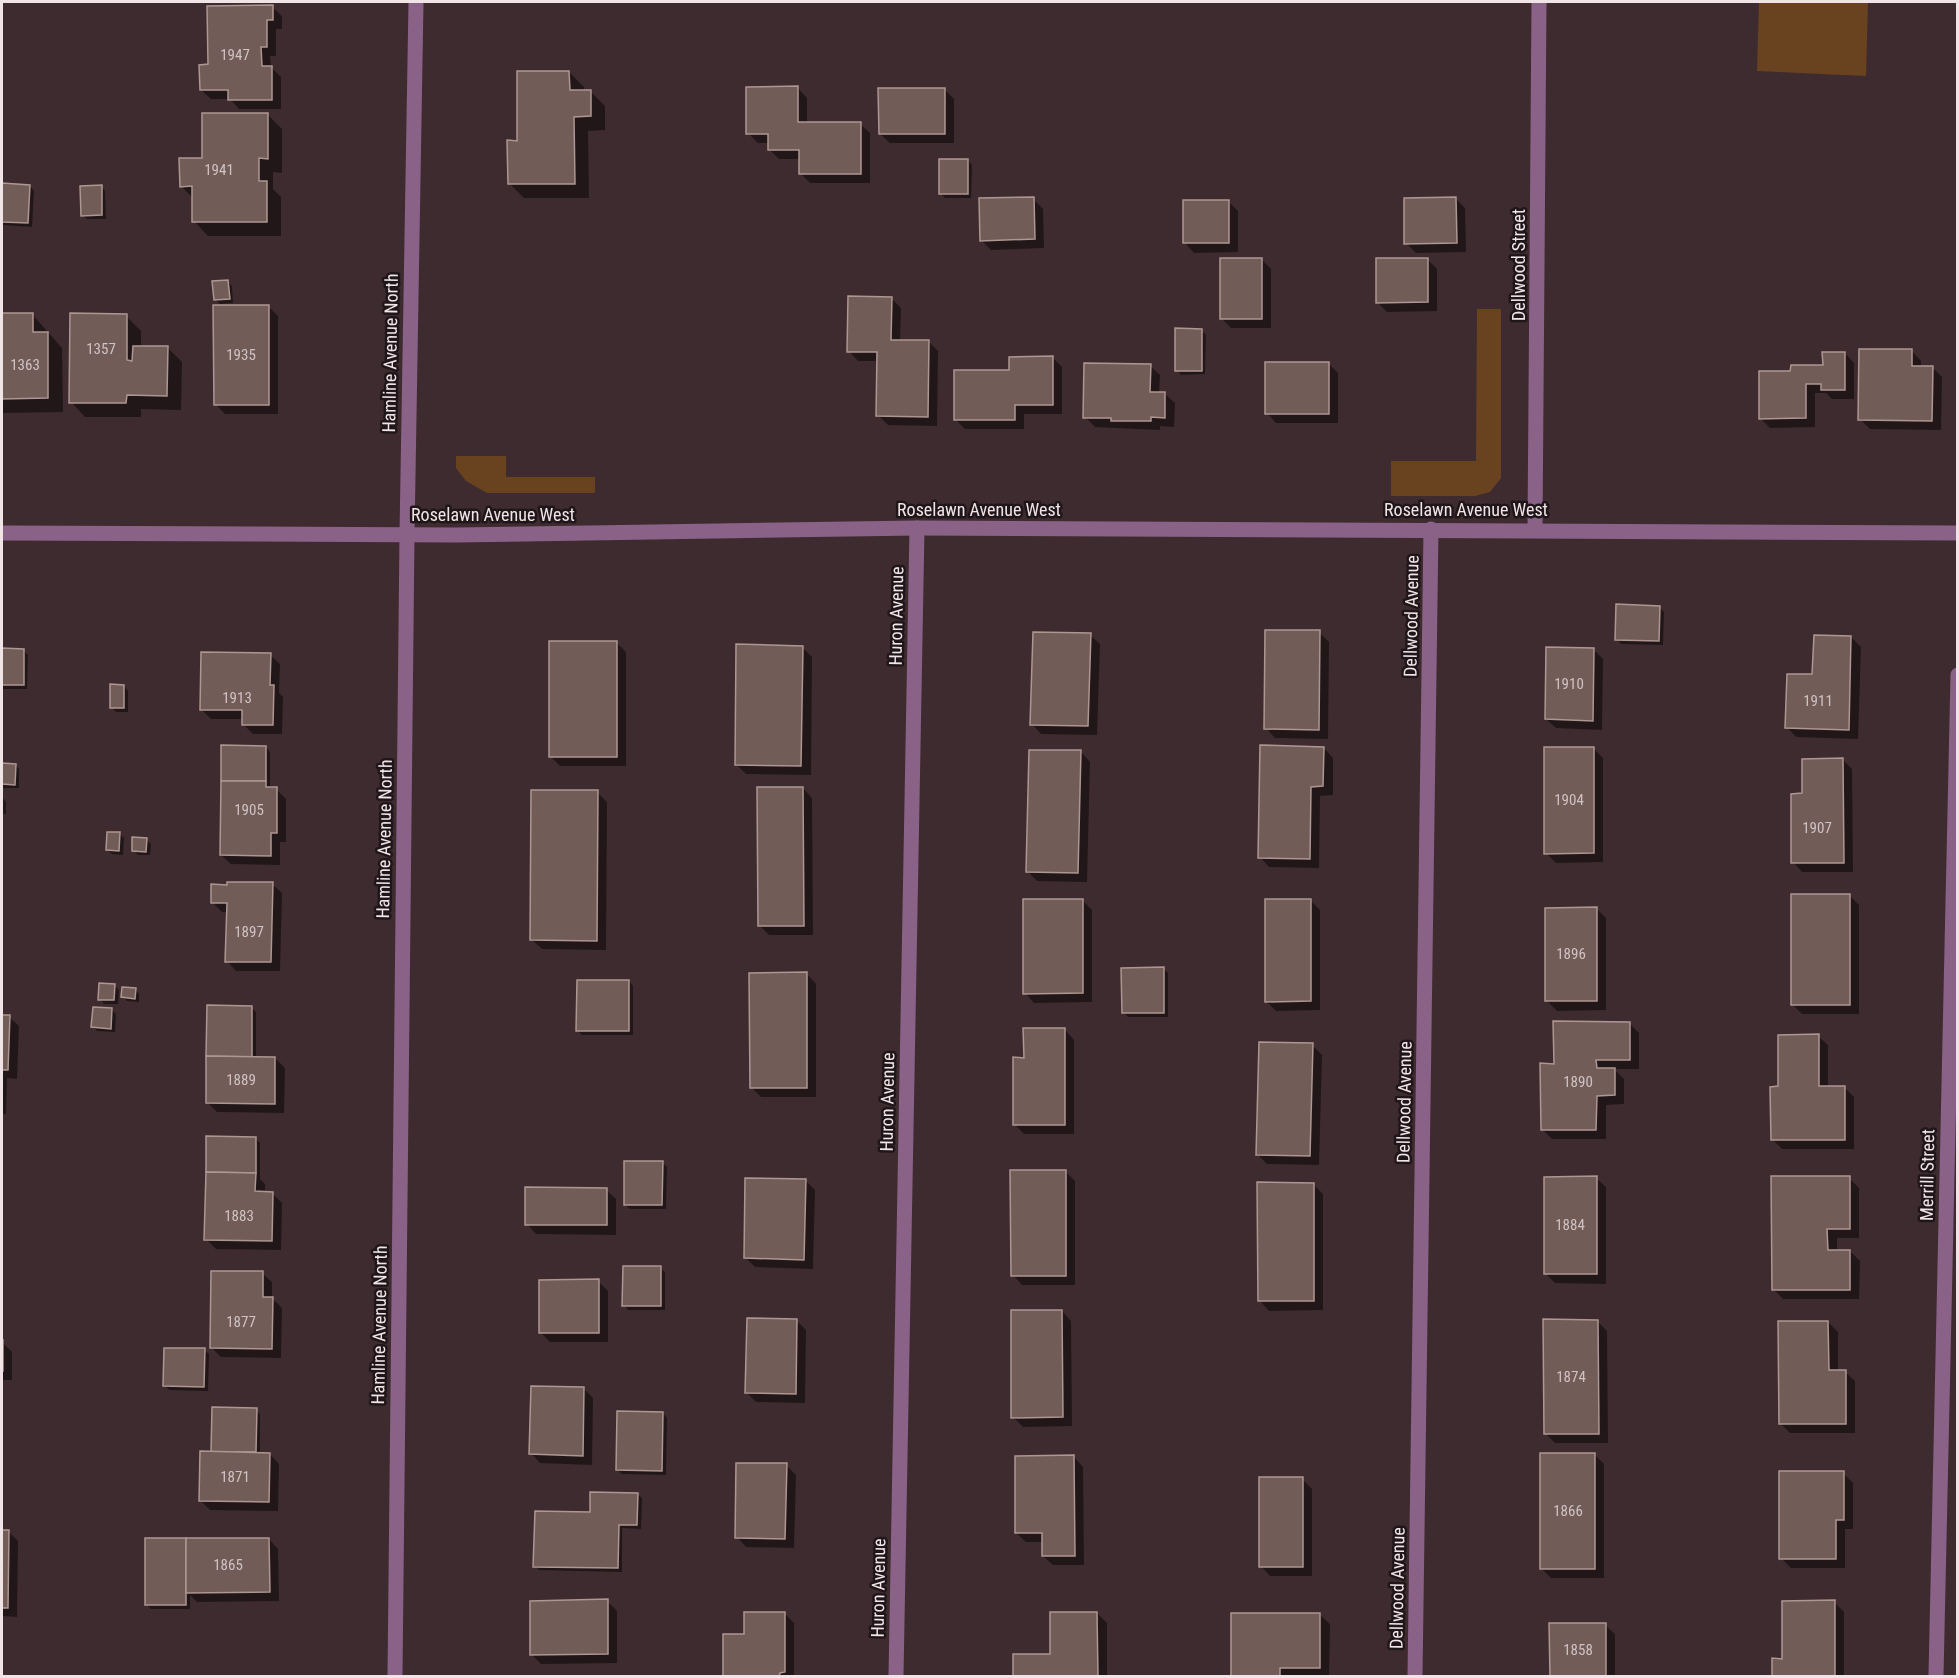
<svg xmlns="http://www.w3.org/2000/svg" width="1959" height="1678" font-family="'Roboto Condensed',sans-serif">
<style>
.green{fill:#69431f}
.shadow{fill:#0007}
.building{fill:#715c57;stroke:#ae9691;stroke-width:1.5}
.lines{fill:none;stroke-linecap:round;stroke-linejoin:round}
.minor{stroke:#8a6287;stroke-width:15}
.labels{text-anchor:middle;dominant-baseline:central;stroke-width:5;stroke-linejoin:round;paint-order:stroke}
.number-label{font-size:15px;fill:#d1c2c3}
.street-label{font-size:18px;fill:#f1e4e7;stroke:#1f1619}
</style>
<rect width="100%" height="100%" fill="#3e2b30"/>
<!-- green -->
<g class="green">
<polygon points="1759,2 1868,2 1866,76 1757,71"/>
<polygon points="1477,309 1501,309 1501,478 1490,492 1475,496 1391,496 1391,461 1476,461"/>
<polygon points="456,456 506,456 506,477 595,477 595,493 487,493 466,481 456,468"/>
</g>
<!-- shadow -->
<g class="shadow">
<polygon points="272,7 282,16 282,29 276,29 276,56 270,56 271,67 281,77 281,109 239,109 230,99 211,99 201,90 210,66"/>
<polygon points="569,72 584,87 584,91 590,91 605,106 605,130 588,131 589,198 524,198 509,183 519,142"/>
<polygon points="798,88 807,98 807,124 860,124 870,133 870,183 810,183 800,173 800,159 779,159 769,149 769,143 758,143 748,133"/>
<polygon points="944,89 954,99 954,143 890,143 880,134"/>
<polygon points="267,114 282,129 282,173 273,172 273,189 281,197 281,236 208,236 194,221 194,199 181,186 204,160"/>
<polygon points="968,160 972,165 971,198 945,198 940,193"/>
<polygon points="2,185 30,186 34,191 32,227 2,225"/>
<polygon points="101,186 105,191 106,219 87,219 82,215"/>
<polygon points="1033,199 1043,209 1044,248 991,250 981,240"/>
<polygon points="1456,199 1465,208 1466,252 1416,253 1406,243"/>
<polygon points="1228,201 1238,211 1238,252 1194,253 1185,243"/>
<polygon points="1261,259 1271,269 1271,328 1231,328 1222,319"/>
<polygon points="1427,259 1437,269 1437,311 1387,312 1377,302"/>
<polygon points="228,282 232,286 233,303 220,304 215,299"/>
<polygon points="891,298 901,308 900,341 929,342 938,351 937,426 888,425 878,415 879,361 858,361 849,351"/>
<polygon points="268,306 278,316 278,414 225,414 215,404"/>
<polygon points="32,314 62,348 63,412 2,413 2,334"/>
<polygon points="126,316 141,331 141,347 167,347 182,362 181,410 141,409 141,417 85,417 71,402"/>
<polygon points="1201,330 1206,335 1205,374 1181,375 1177,370"/>
<polygon points="1912,351 1921,361 1921,367 1932,367 1942,377 1941,430 1870,429 1860,419"/>
<polygon points="1845,353 1854,363 1854,399 1832,399 1826,393 1815,393 1815,427 1770,428 1760,418 1792,372 1824,367"/>
<polygon points="1053,358 1062,367 1062,414 1024,414 1024,429 965,429 956,420 1011,371"/>
<polygon points="1328,363 1338,373 1338,423 1276,423 1267,413"/>
<polygon points="1150,366 1160,375 1159,394 1165,394 1175,403 1174,427 1160,426 1160,430 1095,427 1085,417"/>
<polygon points="1659,607 1664,612 1663,645 1621,644 1617,639"/>
<polygon points="1319,632 1329,642 1328,739 1275,738 1266,728"/>
<polygon points="1090,635 1100,644 1097,735 1041,734 1032,724"/>
<polygon points="1851,637 1861,647 1858,739 1796,737 1787,727"/>
<polygon points="617,643 626,652 626,766 560,766 550,756"/>
<polygon points="802,647 812,657 811,775 746,774 736,764"/>
<polygon points="2,650 23,650 28,655 27,689 2,689"/>
<polygon points="1594,650 1603,659 1602,730 1556,728 1546,719"/>
<polygon points="270,655 280,664 279,693 283,697 282,734 253,734 243,724 243,719 211,719 201,709"/>
<polygon points="124,686 128,691 128,712 116,712 111,707"/>
<polygon points="266,747 270,752 270,787 276,789 286,799 286,842 280,842 280,865 231,864 221,855"/>
<polygon points="1324,748 1333,758 1333,795 1320,796 1319,868 1269,867 1260,857"/>
<polygon points="1593,748 1603,758 1603,862 1556,863 1546,853"/>
<polygon points="1081,752 1090,762 1087,882 1037,881 1027,871"/>
<polygon points="1843,760 1852,769 1853,872 1802,872 1793,862 1803,795"/>
<polygon points="2,765 15,765 19,769 19,788 2,788"/>
<polygon points="803,788 812,798 813,935 769,935 760,926"/>
<polygon points="597,792 607,802 606,950 542,949 532,940"/>
<polygon points="2,797 6,802 6,814 2,814 2,816"/>
<polygon points="120,834 124,838 123,855 112,854 107,850"/>
<polygon points="146,839 151,844 150,855 138,855 133,850"/>
<polygon points="272,884 282,893 280,971 236,971 227,961 228,912 222,912 212,902 228,887"/>
<polygon points="1849,895 1859,905 1859,1014 1802,1014 1792,1004"/>
<polygon points="1082,900 1092,910 1092,1002 1034,1003 1025,993"/>
<polygon points="1310,900 1320,910 1320,1010 1276,1011 1266,1001"/>
<polygon points="1597,909 1606,918 1606,1010 1557,1011 1547,1001"/>
<polygon points="1164,969 1168,973 1168,1017 1128,1017 1123,1012"/>
<polygon points="807,974 816,984 816,1097 761,1097 751,1087"/>
<polygon points="629,981 633,986 633,1035 582,1035 578,1031"/>
<polygon points="114,985 119,990 118,1004 104,1004 100,999"/>
<polygon points="135,989 139,994 139,1002 127,1001 123,997"/>
<polygon points="251,1007 256,1012 256,1058 275,1058 285,1068 284,1113 217,1112 207,1102"/>
<polygon points="112,1010 116,1014 115,1032 97,1031 93,1026"/>
<polygon points="2,1016 9,1017 19,1026 17,1079 7,1078 6,1114 2,1114"/>
<polygon points="1629,1023 1639,1033 1639,1069 1614,1069 1624,1079 1624,1104 1606,1105 1606,1139 1552,1139 1542,1129 1555,1065"/>
<polygon points="1065,1030 1074,1040 1074,1134 1024,1134 1014,1124 1025,1059"/>
<polygon points="1818,1036 1828,1045 1828,1088 1845,1088 1854,1097 1854,1149 1782,1149 1772,1139 1779,1088"/>
<polygon points="1312,1045 1322,1055 1319,1165 1267,1164 1257,1154"/>
<polygon points="256,1139 260,1143 260,1179 265,1184 265,1193 272,1193 282,1203 281,1250 216,1249 206,1239"/>
<polygon points="662,1162 667,1167 666,1209 630,1209 625,1205"/>
<polygon points="1065,1171 1075,1181 1075,1285 1022,1285 1013,1275"/>
<polygon points="1596,1178 1606,1187 1606,1284 1555,1283 1546,1274"/>
<polygon points="1849,1178 1859,1188 1859,1238 1837,1238 1837,1251 1850,1251 1860,1261 1859,1299 1783,1299 1773,1289"/>
<polygon points="805,1180 815,1190 813,1269 755,1267 746,1258"/>
<polygon points="1313,1184 1323,1194 1323,1310 1269,1311 1260,1301"/>
<polygon points="606,1190 616,1199 616,1235 536,1234 527,1224"/>
<polygon points="660,1268 665,1272 665,1310 628,1310 624,1305"/>
<polygon points="262,1273 272,1282 272,1298 282,1308 281,1358 221,1357 211,1347"/>
<polygon points="598,1281 608,1291 608,1342 550,1342 540,1332"/>
<polygon points="1062,1311 1071,1321 1072,1426 1023,1427 1013,1417"/>
<polygon points="796,1320 806,1330 805,1403 756,1402 747,1393"/>
<polygon points="1597,1321 1607,1331 1608,1443 1555,1443 1545,1433"/>
<polygon points="1828,1322 1838,1332 1838,1372 1845,1372 1855,1381 1855,1433 1790,1433 1780,1423"/>
<polygon points="2,1342 12,1352 12,1380 2,1380"/>
<polygon points="204,1350 209,1354 208,1391 169,1390 165,1385"/>
<polygon points="584,1389 593,1398 592,1465 540,1463 531,1453"/>
<polygon points="256,1410 260,1414 260,1454 270,1454 279,1464 278,1511 210,1510 200,1500 213,1453"/>
<polygon points="663,1413 667,1418 666,1475 622,1474 617,1470"/>
<polygon points="1594,1454 1604,1464 1604,1578 1551,1578 1542,1569"/>
<polygon points="1074,1457 1083,1467 1084,1565 1053,1565 1043,1556 1043,1542 1026,1542 1016,1533"/>
<polygon points="786,1465 796,1475 794,1548 746,1547 737,1537"/>
<polygon points="1843,1473 1853,1483 1853,1529 1845,1529 1845,1568 1791,1568 1781,1558"/>
<polygon points="1302,1479 1312,1489 1312,1576 1270,1576 1261,1566"/>
<polygon points="637,1494 642,1498 641,1529 622,1528 622,1572 539,1570 535,1566 591,1514"/>
<polygon points="2,1531 9,1532 18,1541 17,1617 2,1616"/>
<polygon points="269,1539 278,1549 279,1601 197,1602 190,1595 190,1609 151,1609 146,1604"/>
<polygon points="607,1601 617,1611 617,1663 541,1664 531,1654"/>
<polygon points="1834,1602 1844,1612 1844,1676 1774,1676 1774,1660 1784,1660"/>
<polygon points="784,1613 794,1623 794,1676 725,1676 724,1636 746,1636"/>
<polygon points="1097,1613 1107,1623 1107,1676 1015,1676 1015,1655 1052,1655"/>
<polygon points="1232,1615 1320,1615 1330,1624 1329,1676 1233,1676"/>
<polygon points="1551,1625 1605,1625 1615,1634 1615,1676 1551,1676"/>
</g>
<!-- building -->
<g class="building">
<polygon points="273,5 273,20 267,20 267,47 261,47 262,66 272,66 272,100 228,100 228,90 200,90 199,65 208,64 207,6"/>
<polygon points="517,71 569,71 570,90 591,90 591,116 574,117 575,184 508,184 507,140 517,141"/>
<polygon points="798,86 798,122 861,122 861,174 799,174 799,150 768,150 768,134 746,134 746,87"/>
<polygon points="878,88 945,88 945,134 879,134"/>
<polygon points="202,113 268,113 268,159 259,158 259,181 267,181 267,222 192,222 192,186 180,187 179,158 202,158"/>
<rect x="939" y="159" width="29" height="35"/>
<polygon points="2,183 30,185 28,223 2,222"/>
<polygon points="102,185 102,215 81,216 80,186"/>
<polygon points="1034,197 1035,239 980,241 979,198"/>
<polygon points="1456,197 1457,243 1404,244 1404,198"/>
<rect x="1183" y="200" width="46" height="43"/>
<rect x="1220" y="258" width="42" height="61"/>
<polygon points="1376,258 1428,258 1428,302 1376,303"/>
<polygon points="228,280 230,299 214,300 212,281"/>
<polygon points="848,296 892,297 891,340 929,340 928,417 876,416 877,352 847,352"/>
<polygon points="213,305 269,305 269,405 214,405"/>
<polygon points="2,313 33,313 33,332 48,332 48,398 2,399"/>
<polygon points="70,313 127,314 127,360 132,361 133,346 168,346 167,396 127,395 126,403 69,403"/>
<polygon points="1175,328 1202,329 1202,371 1175,371"/>
<polygon points="1859,349 1912,349 1912,366 1933,366 1932,421 1858,420"/>
<polygon points="1822,352 1845,352 1845,390 1821,390 1821,384 1806,384 1806,418 1759,419 1759,371 1790,371 1791,365 1823,365"/>
<polygon points="1053,356 1053,405 1015,405 1015,420 954,420 954,370 1009,370 1009,357"/>
<rect x="1265" y="362" width="64" height="52"/>
<polygon points="1084,363 1151,364 1150,392 1165,392 1165,418 1151,417 1151,421 1111,421 1111,418 1083,418"/>
<polygon points="1616,604 1660,606 1659,641 1615,640"/>
<polygon points="1265,630 1320,630 1319,730 1264,729"/>
<polygon points="1033,632 1091,633 1088,726 1030,725"/>
<polygon points="1814,635 1851,636 1849,730 1785,728 1787,674 1812,674"/>
<rect x="549" y="641" width="68" height="116"/>
<polygon points="736,644 803,646 801,766 735,765"/>
<polygon points="1546,647 1594,648 1593,721 1545,719"/>
<polygon points="2,648 24,649 24,685 2,685"/>
<polygon points="201,652 271,653 270,685 274,685 273,725 242,725 242,710 200,710"/>
<polygon points="110,684 124,685 124,708 110,708"/>
<polygon points="221,745 266,746 266,781 221,781"/>
<polygon points="1260,745 1324,747 1323,786 1311,787 1310,859 1258,858"/>
<polygon points="1544,747 1594,747 1594,853 1544,854"/>
<polygon points="1029,750 1081,750 1078,873 1026,872"/>
<polygon points="1843,758 1844,863 1791,863 1791,794 1802,793 1802,759"/>
<polygon points="2,763 16,764 15,785 2,784"/>
<polygon points="221,781 266,781 266,787 277,787 277,833 271,833 271,856 220,855"/>
<polygon points="757,787 803,787 804,926 758,926"/>
<polygon points="531,790 598,790 597,941 530,940"/>
<polygon points="107,832 120,832 119,851 106,850"/>
<polygon points="132,837 147,838 146,852 132,851"/>
<polygon points="227,882 273,882 271,962 225,962 227,903 211,903 211,884 227,885"/>
<rect x="1791" y="894" width="59" height="111"/>
<polygon points="1023,899 1083,899 1083,993 1023,994"/>
<polygon points="1265,899 1311,899 1311,1001 1265,1002"/>
<polygon points="1597,907 1597,1001 1545,1001 1545,908"/>
<polygon points="1164,967 1164,1013 1122,1013 1121,968"/>
<polygon points="807,972 807,1088 750,1088 749,973"/>
<polygon points="577,980 629,980 629,1031 576,1031"/>
<polygon points="99,983 115,984 114,1000 98,1000"/>
<polygon points="122,987 136,988 135,999 121,997"/>
<polygon points="207,1005 252,1006 252,1057 206,1056"/>
<polygon points="93,1007 112,1008 111,1029 91,1027"/>
<polygon points="2,1015 10,1015 8,1070 2,1070"/>
<polygon points="1553,1021 1630,1022 1630,1060 1596,1060 1597,1068 1615,1068 1615,1095 1597,1096 1596,1130 1541,1130 1540,1063 1554,1064"/>
<polygon points="1023,1028 1065,1028 1065,1125 1013,1125 1013,1057 1024,1058"/>
<polygon points="1819,1034 1819,1086 1845,1086 1845,1140 1771,1140 1770,1087 1778,1086 1778,1035"/>
<polygon points="1259,1042 1313,1043 1310,1156 1256,1155"/>
<polygon points="206,1056 275,1057 275,1104 206,1103"/>
<polygon points="206,1136 256,1137 256,1173 206,1172"/>
<polygon points="624,1161 663,1161 662,1205 624,1205"/>
<polygon points="1010,1170 1066,1170 1066,1276 1011,1276"/>
<polygon points="206,1172 256,1173 255,1191 273,1192 272,1241 204,1240"/>
<polygon points="1597,1176 1597,1274 1544,1274 1544,1177"/>
<polygon points="1771,1176 1850,1176 1850,1229 1827,1229 1828,1250 1850,1250 1850,1290 1772,1290"/>
<polygon points="745,1178 806,1179 804,1260 744,1258"/>
<polygon points="1257,1182 1314,1183 1314,1301 1258,1301"/>
<polygon points="525,1187 607,1188 607,1225 525,1225"/>
<polygon points="623,1266 661,1266 661,1306 622,1306"/>
<polygon points="211,1271 263,1271 263,1297 273,1297 272,1349 210,1348"/>
<polygon points="599,1279 599,1333 539,1333 539,1280"/>
<polygon points="1011,1310 1062,1310 1063,1417 1011,1418"/>
<polygon points="747,1318 797,1319 796,1394 745,1393"/>
<polygon points="1543,1319 1598,1320 1599,1434 1544,1434"/>
<polygon points="1778,1321 1828,1321 1829,1370 1846,1370 1846,1424 1779,1424"/>
<rect x="2" y="1340" width="1" height="31"/>
<polygon points="164,1348 205,1348 204,1387 163,1386"/>
<polygon points="531,1386 584,1387 583,1456 529,1454"/>
<polygon points="212,1407 257,1408 256,1452 211,1452"/>
<polygon points="617,1411 663,1412 662,1471 616,1470"/>
<polygon points="200,1451 270,1453 269,1502 199,1501"/>
<rect x="1540" y="1453" width="55" height="116"/>
<polygon points="1074,1455 1075,1556 1042,1556 1042,1533 1015,1533 1015,1456"/>
<polygon points="736,1463 787,1463 785,1539 735,1538"/>
<polygon points="1779,1471 1844,1471 1844,1520 1836,1520 1836,1559 1779,1559"/>
<rect x="1259" y="1477" width="44" height="90"/>
<polygon points="590,1492 638,1493 637,1525 619,1525 618,1568 533,1567 535,1511 590,1512"/>
<polygon points="2,1530 9,1530 8,1608 2,1608"/>
<rect x="145" y="1538" width="41" height="67"/>
<polygon points="186,1538 269,1538 270,1592 186,1593"/>
<polygon points="608,1599 608,1654 530,1655 530,1601"/>
<polygon points="1835,1600 1835,1676 1772,1676 1772,1658 1782,1659 1782,1601"/>
<polygon points="744,1612 785,1612 785,1672 780,1673 779,1676 723,1676 723,1634 744,1634"/>
<polygon points="1050,1612 1097,1612 1098,1676 1013,1676 1013,1654 1050,1654"/>
<polygon points="1231,1613 1320,1613 1320,1668 1280,1668 1280,1676 1231,1676"/>
<polygon points="1549,1623 1606,1623 1606,1676 1550,1676"/>
</g>
<g class="lines">
<!-- minor -->
<g class="minor">
<polyline points="1535,529 1539,2"/>
<polyline points="2,533 456,535 917,528 1958,533"/>
<polyline points="395,1676 407,534 416,2"/>
<polyline points="896,1676 917,528"/>
<polyline points="1415,1676 1431,529"/>
<polyline points="1936,1676 1958,675"/>
</g>
</g>
<g class="labels">
<!-- number labels -->
<g class="number-label">
<text x="235" y="55">1947</text>
<text x="219" y="170">1941</text>
<text x="101" y="349">1357</text>
<text x="241" y="355">1935</text>
<text x="25" y="365">1363</text>
<text x="1569" y="684">1910</text>
<text x="237" y="698">1913</text>
<text x="1818" y="701">1911</text>
<text x="1569" y="800">1904</text>
<text x="249" y="810">1905</text>
<text x="1817" y="828">1907</text>
<text x="249" y="932">1897</text>
<text x="1571" y="954">1896</text>
<text x="241" y="1080">1889</text>
<text x="1578" y="1082">1890</text>
<text x="239" y="1216">1883</text>
<text x="1570" y="1225">1884</text>
<text x="241" y="1322">1877</text>
<text x="1571" y="1377">1874</text>
<text x="235" y="1477">1871</text>
<text x="1568" y="1511">1866</text>
<text x="228" y="1565">1865</text>
<text x="1578" y="1650">1858</text>
</g>
<!-- street labels -->
<g class="street-label">
<text transform="translate(1518 265) rotate(-90)">Dellwood Street</text>
<text transform="translate(390 353) rotate(-89)">Hamline Avenue North</text>
<text x="979" y="509">Roselawn Avenue West</text>
<text x="1466" y="509">Roselawn Avenue West</text>
<text x="493" y="514">Roselawn Avenue West</text>
<text transform="translate(896 616) rotate(-89)">Huron Avenue</text>
<text transform="translate(1411 616) rotate(-89)">Dellwood Avenue</text>
<text transform="translate(384 839) rotate(-89)">Hamline Avenue North</text>
<text transform="translate(887 1102) rotate(-89)">Huron Avenue</text>
<text transform="translate(1404 1102) rotate(-89)">Dellwood Avenue</text>
<text transform="translate(1927 1175) rotate(-89)">Merrill Street</text>
<text transform="translate(379 1325) rotate(-89)">Hamline Avenue North</text>
<text transform="translate(878 1588) rotate(-89)">Huron Avenue</text>
<text transform="translate(1397 1588) rotate(-89)">Dellwood Avenue</text>
</g>
</g>
<!-- border -->
<rect width="1959" height="1678" fill="none" stroke="#f1e4e7" stroke-width="6"/>
</svg>
